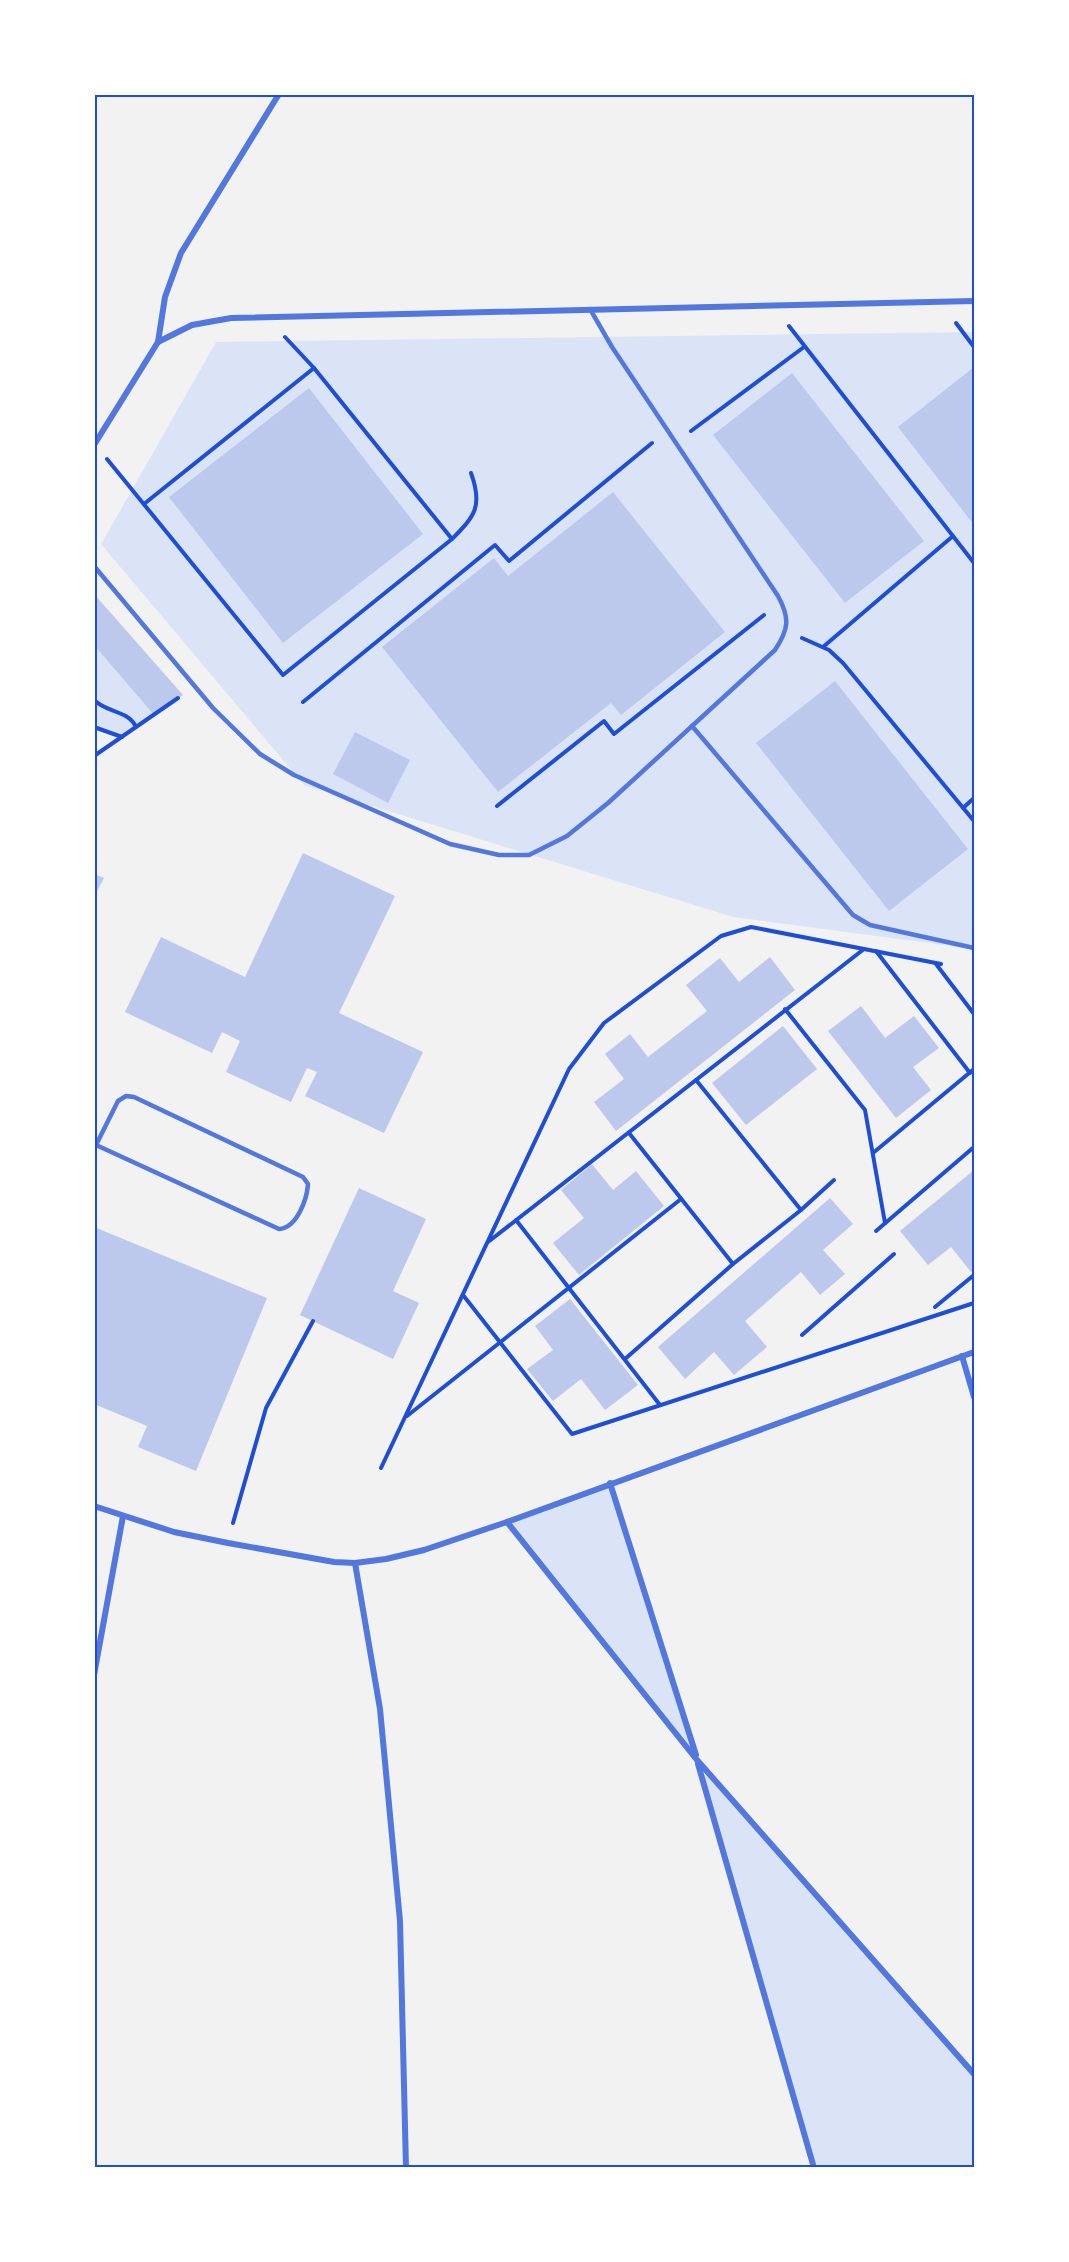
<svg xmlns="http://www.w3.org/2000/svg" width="1069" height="2262" font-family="'DejaVu Sans',sans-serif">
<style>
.green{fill:#dbe4f7}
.building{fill:#bdc9ec}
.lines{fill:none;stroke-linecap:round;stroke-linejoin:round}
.path{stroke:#1d4ed8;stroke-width:4}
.service{stroke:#5277de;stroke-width:4.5}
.minor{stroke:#5277de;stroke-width:6}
.neatline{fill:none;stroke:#1d4ed8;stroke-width:2}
</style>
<rect width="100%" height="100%" fill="#f2f2f2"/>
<!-- green -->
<g class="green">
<polygon points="974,332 974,949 733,917 304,785 101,544 216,342"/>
<polygon points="94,645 154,715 122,737 95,727"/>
<polygon points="610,1483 697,1760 974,2074 974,2167 814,2167 697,1760 507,1522"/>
</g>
<!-- building -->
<g class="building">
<polygon points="974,367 974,525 898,427"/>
<polygon points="792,373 924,541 845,603 713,435"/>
<polygon points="309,388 423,534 283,643 169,497"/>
<polygon points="613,492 725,632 621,715 611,703 498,792 382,647 494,558 508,576"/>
<polygon points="94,594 183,695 154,715 94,645"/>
<polygon points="835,681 968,849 889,911 756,743"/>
<polygon points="355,732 410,760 388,803 333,774"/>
<polygon points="303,853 395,896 339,1013 423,1052 384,1133 305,1096 317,1072 307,1068 291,1102 226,1072 240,1041 222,1032 212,1053 125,1012 161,937 245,977"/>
<polygon points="94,874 104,878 94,897"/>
<polygon points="770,957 795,990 616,1131 594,1102 624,1079 605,1054 630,1034 648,1057 707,1011 686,985 720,958 739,982"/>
<polygon points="861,1006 885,1038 914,1016 939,1048 913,1067 931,1090 896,1118 828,1031"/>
<polygon points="783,1026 817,1069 746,1125 712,1083"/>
<polygon points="592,1164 613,1190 636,1171 664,1206 579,1275 553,1243 584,1218 561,1190"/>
<polygon points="974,1170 974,1269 971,1272 951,1247 928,1265 900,1231"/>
<polygon points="359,1188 426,1219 393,1291 419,1303 393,1359 300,1315"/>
<polygon points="830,1198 853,1224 823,1250 845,1274 820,1295 801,1272 745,1321 767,1347 734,1375 714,1352 685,1379 658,1347"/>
<polygon points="94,1227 267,1298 196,1471 138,1447 147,1426 94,1404"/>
<polygon points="570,1299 638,1385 605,1410 581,1379 553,1401 527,1369 553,1350 535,1326"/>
</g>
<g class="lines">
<!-- path -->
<g class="path">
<polyline points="956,323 974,347"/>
<polyline points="789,326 974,563"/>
<polyline points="691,431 804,347"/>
<polyline points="107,459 283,675 452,539 314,368 285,337"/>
<polyline points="144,504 314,368"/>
<path d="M452,539C475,516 483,506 471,473"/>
<polyline points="802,638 829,650 843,663 974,821"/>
<polyline points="823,647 953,536"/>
<path d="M94,700C107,713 128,710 136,727"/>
<polyline points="303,702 495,545 509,561 652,443"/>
<polyline points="94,727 122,737"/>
<polyline points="94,756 178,698"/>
<polyline points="497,806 604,721 614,734 764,615"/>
<polyline points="963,808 974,798"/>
<polyline points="876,951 970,1073"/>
<polyline points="936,964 974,1014"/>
<polyline points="785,1009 865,1110 885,1223"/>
<polyline points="696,1080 801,1210"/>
<polyline points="629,1133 733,1264"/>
<polyline points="873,1153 974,1069"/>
<polyline points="516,1220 660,1405"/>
<polyline points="876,1231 974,1147"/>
<polyline points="488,1242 864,949"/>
<polyline points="463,1295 572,1434 974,1303"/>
<polyline points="935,1307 974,1275"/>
<polyline points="802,1335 894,1254"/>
<polyline points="625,1359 733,1264 801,1210 834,1180"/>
<polyline points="407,1416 681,1199"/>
<polyline points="381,1468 569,1069 604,1023 721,936 751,927 941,964"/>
<polyline points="233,1523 266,1408 313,1321"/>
</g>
<!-- service -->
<g class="service">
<path d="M94,566L213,708L260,754L294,775L450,844L499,855H529L567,836L608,803L775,650C789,629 790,618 778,596L612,347L590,309"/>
<polyline points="692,726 853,915 870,925 974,948"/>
<path d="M94,1149L118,1101L126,1096L134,1097L303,1177L308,1184C307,1199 297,1228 279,1229L96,1145"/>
</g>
<!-- minor -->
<g class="minor">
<polyline points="158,342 192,325 231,318 974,301"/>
<polyline points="94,445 158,342 165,297 181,253 279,94"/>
<polyline points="962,1356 974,1397"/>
<polyline points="610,1483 696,1755"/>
<polyline points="94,1506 174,1532 228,1543 334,1562 355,1563 386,1559 424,1550 507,1522 974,1352"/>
<polyline points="507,1522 697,1760 974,2074"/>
<polyline points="355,1563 380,1709 400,1921 406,2168"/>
<polyline points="94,1675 123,1516"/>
<polyline points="698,1764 814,2168"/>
</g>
</g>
<!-- border -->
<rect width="1069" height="2262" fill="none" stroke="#ffffff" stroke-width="192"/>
<rect x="96" y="96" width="877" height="2070" class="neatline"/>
</svg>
